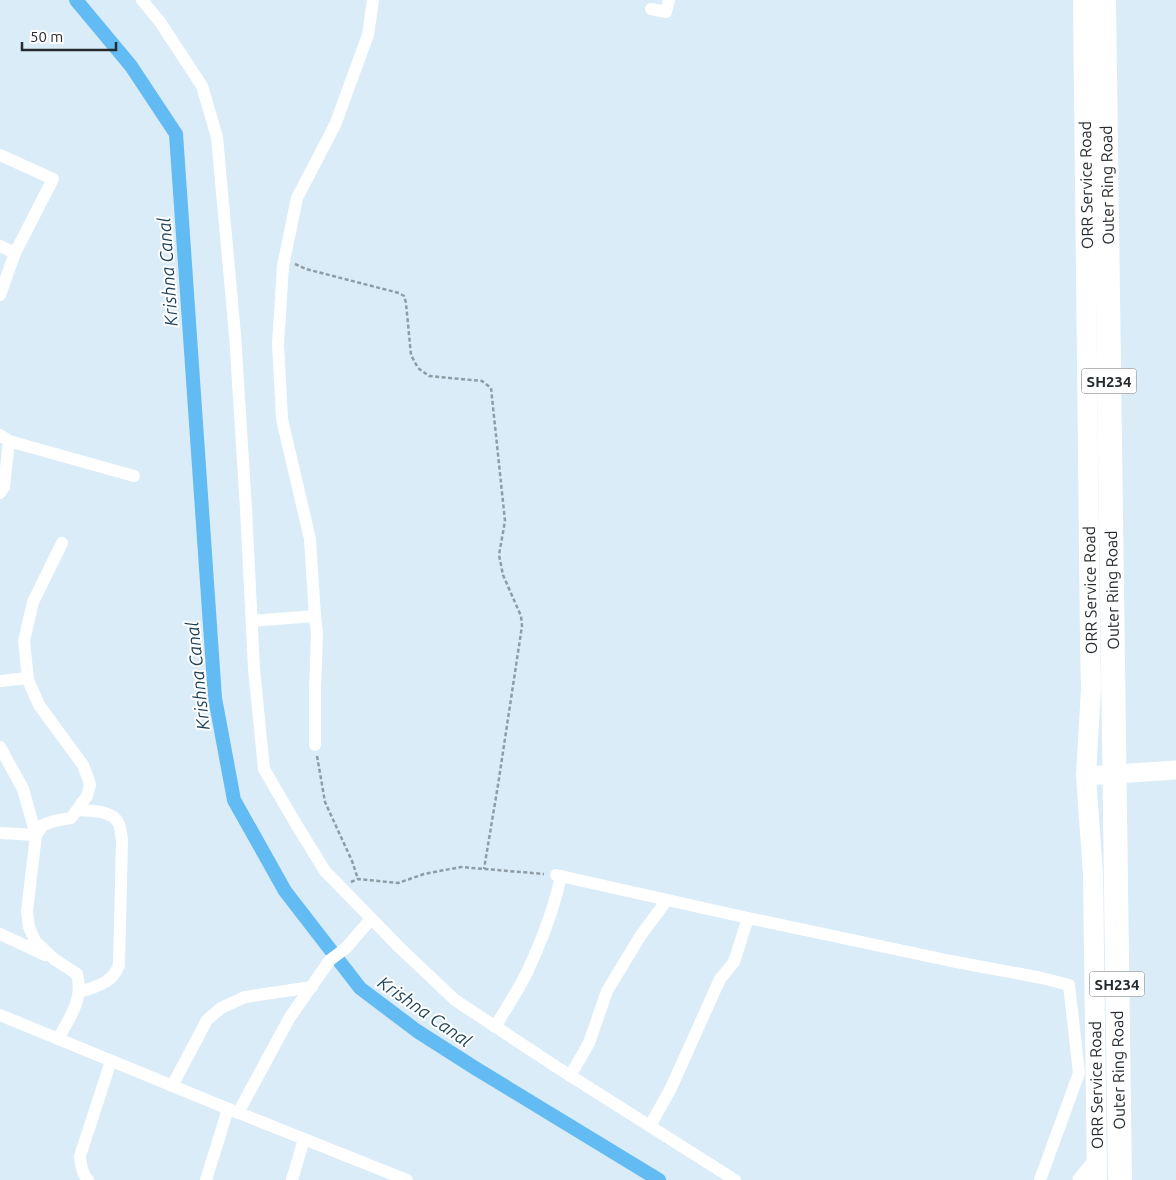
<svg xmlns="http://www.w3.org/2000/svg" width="1176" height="1180" font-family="Ubuntu,sans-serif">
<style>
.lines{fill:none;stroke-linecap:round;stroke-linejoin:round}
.canal{stroke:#62bbf3;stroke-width:14}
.path{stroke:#8f9ca4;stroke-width:2.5;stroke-dasharray:4 2.5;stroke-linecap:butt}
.street{stroke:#fff;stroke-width:12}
.secondary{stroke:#fff;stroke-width:19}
.primary{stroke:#fff;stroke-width:20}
.highway{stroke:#fff;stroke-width:24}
.labels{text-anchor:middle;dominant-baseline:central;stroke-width:4;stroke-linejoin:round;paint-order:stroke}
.shield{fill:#fff;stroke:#666a6d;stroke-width:1}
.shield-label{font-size:15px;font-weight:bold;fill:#242a2e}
.street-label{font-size:16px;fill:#242a2e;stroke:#fff}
.water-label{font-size:18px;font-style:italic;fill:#1d425a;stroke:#fff}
</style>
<rect width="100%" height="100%" fill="#daecf8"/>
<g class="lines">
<!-- canal -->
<polyline class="canal" points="76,0 131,66 176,134 215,698 234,800 285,891 360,988 417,1031 475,1068 659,1180"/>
<!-- path -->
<g class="path">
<polyline points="295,264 306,269 399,293 404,296 406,303 411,355 418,368 429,376 482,381 491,388 505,521 499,555 503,575 521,616 522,626 498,785 484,869"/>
<polyline points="317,756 325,802 352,861 358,879"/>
<polyline points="351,882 358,879 398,883 424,874 461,867 544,874"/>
</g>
<!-- street -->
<g class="street">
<polyline points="142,0 160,22 202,86 217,137 235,335 246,509 254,669 264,769 296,824 325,871 399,947 455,1000 555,1066 735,1180"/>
<polyline points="651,9 666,12 669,0"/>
<polyline points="0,155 53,179 15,253"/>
<polyline points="0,246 15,253 0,295"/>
<polyline points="0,435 9,441 134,476"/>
<polyline points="0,493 4,487 9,441"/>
<polyline points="315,616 317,634 315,690 315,745"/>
<polyline points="252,621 315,616 310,539 282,419 278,344 283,266 297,198 335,125 368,35 373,0"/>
<polyline points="0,681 28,678"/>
<polyline points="0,747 23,789 36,835 0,833"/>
<path d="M78,810C91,811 113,810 119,824C121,829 121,835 122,840L119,965C113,983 97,986 80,992"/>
<polyline points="556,875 748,918 951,961 1042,978 1069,985 1079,1073 1040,1180"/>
<polyline points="0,934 45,955"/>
<polyline points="0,1015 219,1105 407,1180"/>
<path d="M495,1027C506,1008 519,990 528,970C542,940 554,909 561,876"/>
<path d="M58,1039C70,1017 84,999 77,974L54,959L35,941L29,927L27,911L36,835L43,825L54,821L71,818L87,796L90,785L88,778L83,765L39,705L28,680L24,641L33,602L62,543"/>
<polyline points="570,1076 589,1043 607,991 641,935 667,900"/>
<polyline points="172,1086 207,1020 221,1008 245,997 312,987"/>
<polyline points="238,1113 290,1017 330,960 346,948 371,919"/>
<polyline points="650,1126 671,1088 720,979 734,962 748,918"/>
<path d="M88,1180C82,1173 81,1166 80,1156L111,1061"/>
<polyline points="206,1180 228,1109"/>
<polyline points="292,1180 304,1139"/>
</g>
<!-- secondary -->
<g class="secondary">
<polyline points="1086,776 1176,770"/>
<polyline points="1082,1180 1097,1162"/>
</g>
<!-- primary -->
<polyline class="primary" points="1083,0 1090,639 1091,689 1086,776 1093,874 1097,1180"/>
<!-- highway -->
<polyline class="highway" points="1104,0 1120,1180"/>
</g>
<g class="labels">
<!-- shield labels -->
<g class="shield">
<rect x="1081.5" y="368.5" width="55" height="25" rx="4"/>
<rect x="1089.5" y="971.5" width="55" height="25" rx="4"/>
</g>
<g class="shield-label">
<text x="1109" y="381">SH234</text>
<text x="1117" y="984">SH234</text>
</g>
<!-- street labels -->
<g class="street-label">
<text transform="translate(1086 185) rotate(-91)">ORR Service Road</text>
<text transform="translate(1107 185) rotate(-91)">Outer Ring Road</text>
<text transform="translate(1090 590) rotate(-91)">ORR Service Road</text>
<text transform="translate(1112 590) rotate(-91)">Outer Ring Road</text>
<text transform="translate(1118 1070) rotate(-91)">Outer Ring Road</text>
<text transform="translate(1096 1085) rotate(-91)">ORR Service Road</text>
</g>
<!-- water labels -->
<g class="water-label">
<text transform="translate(167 272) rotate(-94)">Krishna Canal</text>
<text transform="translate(197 676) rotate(-96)">Krishna Canal</text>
<text transform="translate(425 1011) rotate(35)">Krishna Canal</text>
</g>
</g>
<!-- scale -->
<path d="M22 42v8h94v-8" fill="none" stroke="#242a2e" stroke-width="2.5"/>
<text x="30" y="42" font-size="15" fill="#242a2e" stroke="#ffffff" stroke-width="4" paint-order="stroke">50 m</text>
</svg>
